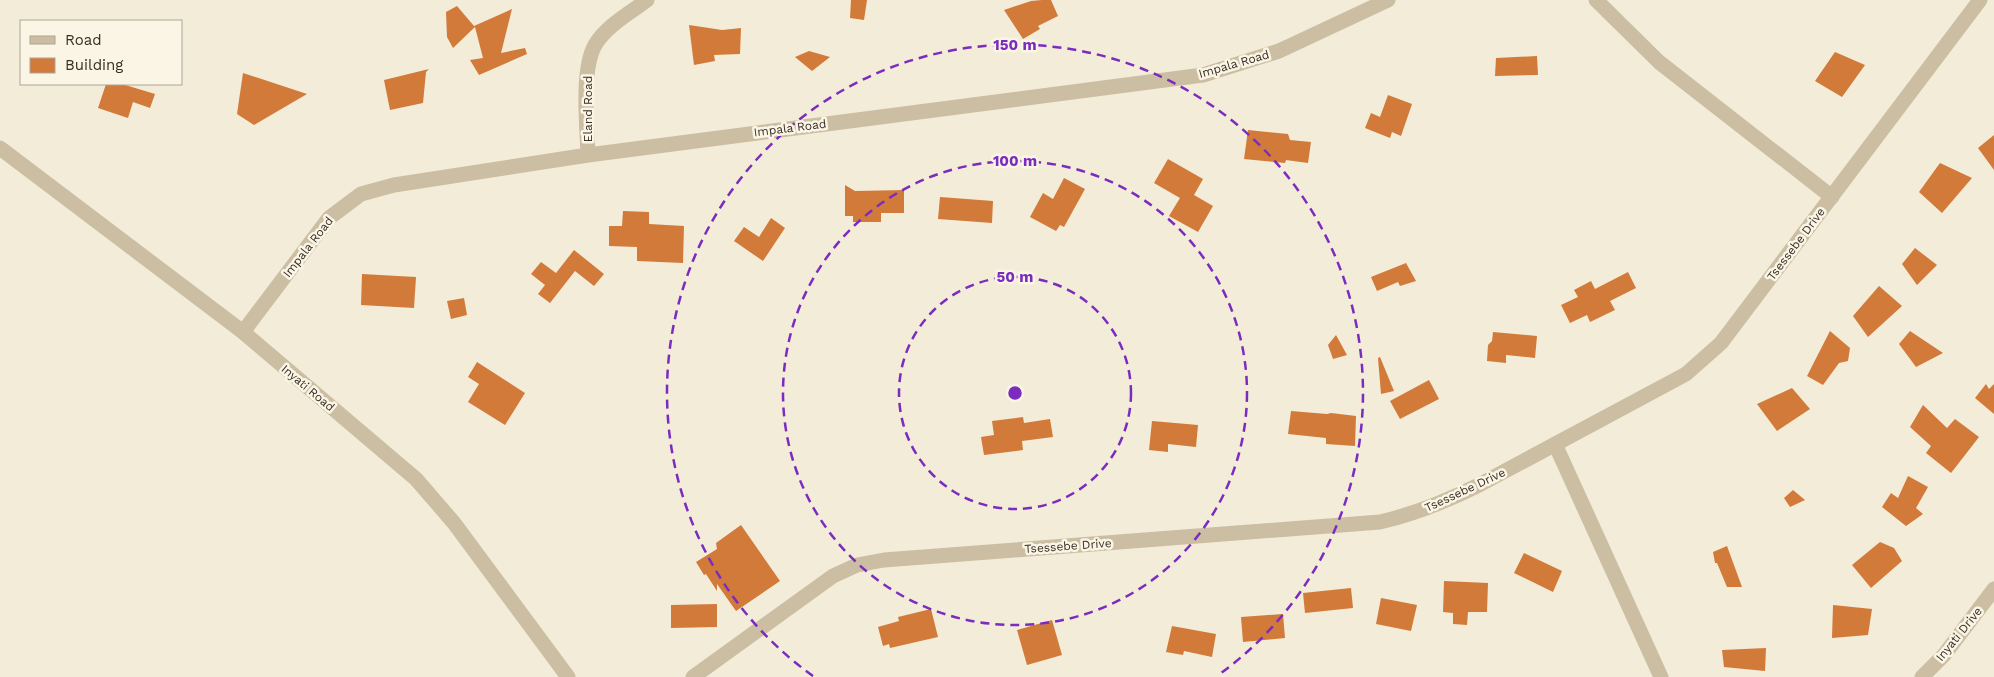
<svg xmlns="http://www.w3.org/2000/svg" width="1994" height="677" font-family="'Work Sans',sans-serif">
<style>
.building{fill:#d17a39}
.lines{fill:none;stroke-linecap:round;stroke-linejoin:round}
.minor{stroke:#ccbea3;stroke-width:15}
.ring{fill:none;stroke:#7b2cbf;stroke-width:2.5;stroke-dasharray:9 6}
.labels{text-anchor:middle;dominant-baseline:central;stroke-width:5;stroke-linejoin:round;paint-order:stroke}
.street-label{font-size:12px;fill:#372e26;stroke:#fbf5e5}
.centre{fill:#7b2cbf;stroke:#fbf5e5;stroke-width:2.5}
.ring-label{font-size:15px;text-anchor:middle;font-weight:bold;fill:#7b2cbf;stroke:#fbf5e5;stroke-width:5;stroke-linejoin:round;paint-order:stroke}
</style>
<rect width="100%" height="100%" fill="#f3ecd8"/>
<!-- building -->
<g class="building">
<polygon points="851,0 867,0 864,20 850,18"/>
<polygon points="1042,0 1051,0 1058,16 1038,26 1040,29 1023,39 1004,10 1031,1"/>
<polygon points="457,6 474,26 512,9 501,53 525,48 527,54 479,75 470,60 483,58 475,27 453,48 447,37 446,12"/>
<polygon points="689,25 722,30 741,28 740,54 714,55 715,61 694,65"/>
<polygon points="809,51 830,57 812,71 795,57"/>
<polygon points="1835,52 1865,65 1842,97 1815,81"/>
<polygon points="1537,56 1538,75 1495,76 1496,58"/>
<polygon points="429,69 426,72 423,103 390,110 384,80"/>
<polygon points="243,73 307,94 254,125 237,114"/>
<polygon points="106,84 122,84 155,94 150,108 133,102 128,118 98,108"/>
<polygon points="1388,95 1412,104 1401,136 1392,132 1390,138 1365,128 1371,113 1380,117"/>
<polygon points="1248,130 1288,134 1290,140 1311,142 1308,163 1286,160 1285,163 1244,159"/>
<polygon points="1994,135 1994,170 1978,148"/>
<polygon points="1168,159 1203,179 1194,195 1213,206 1198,232 1169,216 1180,198 1154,183"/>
<polygon points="1940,163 1972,178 1942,213 1919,192"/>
<polygon points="1064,178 1085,189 1064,227 1060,225 1056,231 1030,217 1043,193 1053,199"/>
<polygon points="845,185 855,191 904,190 904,213 881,213 881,222 853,222 853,216 845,216"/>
<polygon points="940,197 993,201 992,223 938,219"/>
<polygon points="623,211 649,212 649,224 684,226 683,263 637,261 637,247 609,246 609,226 622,226"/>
<polygon points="771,218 785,228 763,261 734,241 744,227 759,237"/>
<polygon points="1915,248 1937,265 1917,285 1902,264"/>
<polygon points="574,250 604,274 594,286 575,271 550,303 538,294 545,285 531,274 541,262 556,273"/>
<polygon points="1406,263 1416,281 1400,286 1398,282 1377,291 1371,277"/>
<polygon points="1628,272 1636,288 1610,301 1615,310 1590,322 1587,315 1570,323 1561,305 1578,297 1574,290 1591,281 1595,289"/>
<polygon points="362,274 416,277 414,308 361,305"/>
<polygon points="1879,286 1902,306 1868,337 1853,316"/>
<polygon points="464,298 467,315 451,319 447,301"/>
<polygon points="1830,331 1850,348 1848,361 1839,363 1823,385 1807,376"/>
<polygon points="1910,331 1943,353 1916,367 1899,344"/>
<polygon points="1493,332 1537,336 1535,358 1506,355 1506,363 1487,361 1488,345 1492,341"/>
<polygon points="1336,335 1347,355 1333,359 1328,345"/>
<polygon points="1380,357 1394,391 1381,394 1378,358"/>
<polygon points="477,362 525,393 505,425 468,402 479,384 468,377"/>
<polygon points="1429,380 1439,399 1400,419 1390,401"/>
<polygon points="1986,384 1989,389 1994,384 1994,414 1975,398"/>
<polygon points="1792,388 1810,409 1777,431 1757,404"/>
<polygon points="1923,405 1947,428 1955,419 1979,437 1951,473 1926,453 1931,446 1910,427"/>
<polygon points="1291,411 1327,414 1331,413 1356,416 1355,446 1326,444 1326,438 1288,434"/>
<polygon points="1023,417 1024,423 1050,419 1053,437 1022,441 1023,450 984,455 981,437 994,435 992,421"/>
<polygon points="1152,421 1198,425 1196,447 1168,444 1168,452 1149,450"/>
<polygon points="1908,476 1928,487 1916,508 1923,514 1906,526 1882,507 1891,493 1898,498"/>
<polygon points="1793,490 1805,500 1790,507 1784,498"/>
<polygon points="741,525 780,581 736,611 717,584 717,591 706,574 704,575 696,562 717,549 716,543"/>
<polygon points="1880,542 1894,548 1902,561 1871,588 1852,565"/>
<polygon points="1727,546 1742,587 1727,587 1717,563 1715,563 1713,552"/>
<polygon points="1524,553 1562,571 1553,592 1514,573"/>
<polygon points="1444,581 1488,583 1487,612 1468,612 1467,625 1453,624 1453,613 1443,612"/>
<polygon points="1351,588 1353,608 1305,613 1303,593"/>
<polygon points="1381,598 1417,605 1411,631 1376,624"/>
<polygon points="717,604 717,627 671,628 671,605"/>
<polygon points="1833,605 1872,609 1868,635 1832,638"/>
<polygon points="931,609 938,637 890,648 889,644 883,646 878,627 899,621 898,617"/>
<polygon points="1283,614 1285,638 1243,642 1241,617"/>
<polygon points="1052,620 1062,655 1027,665 1017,630"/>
<polygon points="1172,626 1216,634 1212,657 1184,651 1183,655 1166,652"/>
<polygon points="1766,648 1765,671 1724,667 1722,650"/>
</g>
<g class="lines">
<!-- minor -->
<g class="minor">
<polyline points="1596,0 1659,62 1832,197"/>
<polyline points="0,148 243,332 416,479 454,523 568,677"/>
<path d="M588,155C587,125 581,70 595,45C606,26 630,13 647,0"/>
<polyline points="243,332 329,218 361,194 394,185 588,155 1203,75 1279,51 1388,0"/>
<polyline points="1555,444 1661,677"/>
<path d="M693,677L833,576L857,565L884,560L1380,522C1415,514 1447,501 1479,485L1686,374L1721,343L1980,0"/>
<polyline points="1922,677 1944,655 1994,589"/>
</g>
</g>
<!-- distance rings -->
<g class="ring">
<circle cx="1015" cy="393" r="116"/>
<circle cx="1015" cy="393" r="232"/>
<path d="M813 676A348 348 0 1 1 1217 676"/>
</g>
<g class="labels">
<!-- street labels -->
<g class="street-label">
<text transform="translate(1234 64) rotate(-16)">Impala Road</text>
<text transform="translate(588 109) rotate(-90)">Eland Road</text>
<text transform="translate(790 128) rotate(-7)">Impala Road</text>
<text transform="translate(1796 244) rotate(-53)">Tsessebe Drive</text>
<text transform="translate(308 247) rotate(-52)">Impala Road</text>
<text transform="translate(308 388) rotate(40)">Inyati Road</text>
<text transform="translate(1465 490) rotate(-25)">Tsessebe Drive</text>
<text transform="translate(1068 546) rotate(-4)">Tsessebe Drive</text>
<text transform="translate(1959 634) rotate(-51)">Inyati Drive</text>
</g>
</g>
<circle cx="1015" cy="393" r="8" class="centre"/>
<g class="ring-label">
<text x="1015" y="50">150 m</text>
<text x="1015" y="166">100 m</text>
<text x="1015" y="282">50 m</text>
</g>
<!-- legend -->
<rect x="20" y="20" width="162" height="65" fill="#fbf5e5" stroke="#ada599"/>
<rect x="30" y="36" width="25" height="8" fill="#ccbea3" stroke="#ada599"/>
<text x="65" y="45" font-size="15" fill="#372e26">Road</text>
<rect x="30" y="58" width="25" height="15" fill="#d17a39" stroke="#ada599"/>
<text x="65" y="70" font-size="15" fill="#372e26">Building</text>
</svg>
